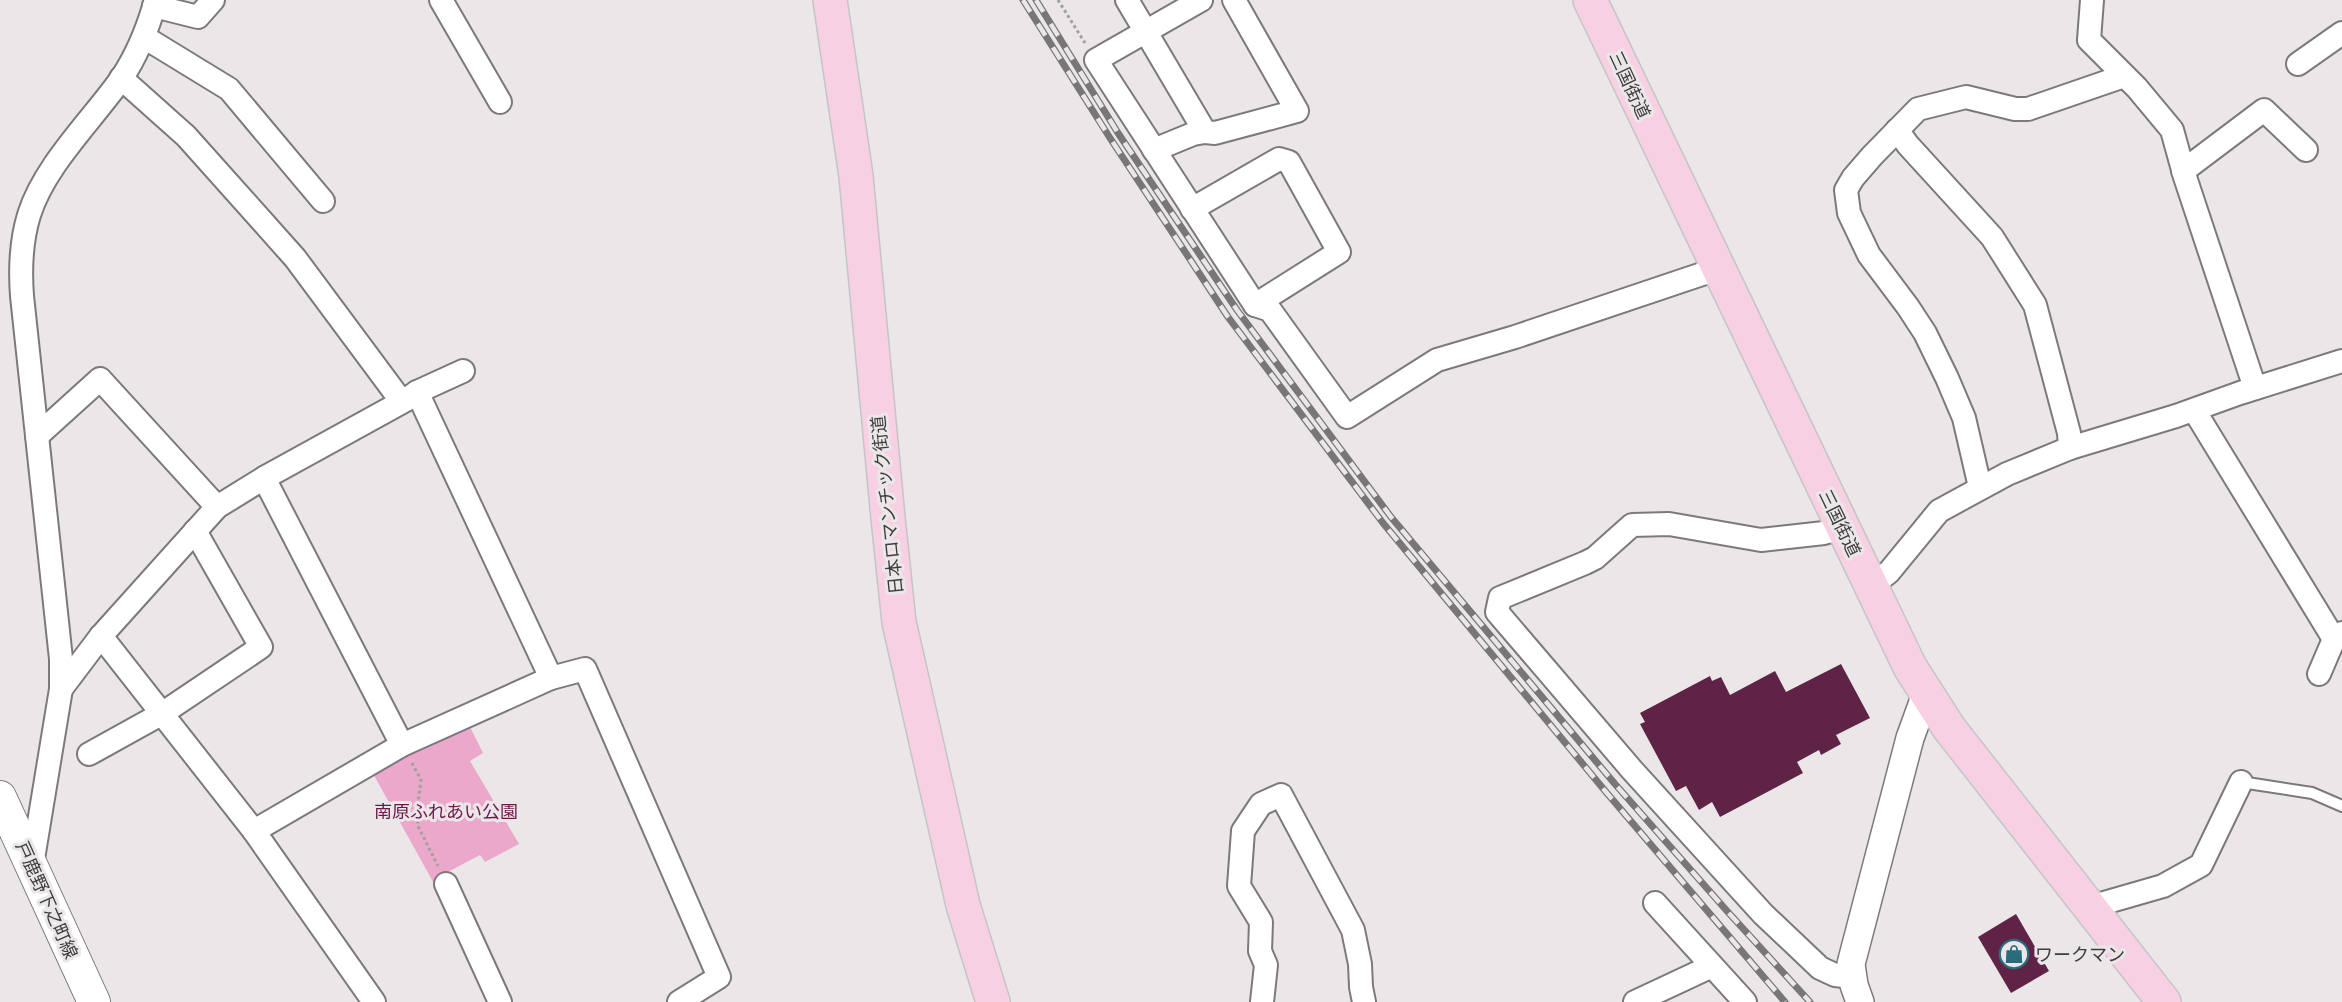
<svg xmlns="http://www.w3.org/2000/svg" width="2342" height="1002" font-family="Raleway,'Noto Sans JP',sans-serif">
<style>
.green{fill:#eca8ca}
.building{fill:#5f2445}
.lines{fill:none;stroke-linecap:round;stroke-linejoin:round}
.service-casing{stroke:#7d797b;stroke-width:14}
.minor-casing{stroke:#7d797b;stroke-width:26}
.tertiary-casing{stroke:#7d797b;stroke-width:30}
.secondary-casing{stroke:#7d797b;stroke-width:34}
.trunk-casing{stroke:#c5c4c5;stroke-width:36}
.path{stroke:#a29fa0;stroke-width:3;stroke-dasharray:3 3;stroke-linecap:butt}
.service{stroke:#fff;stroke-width:10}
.minor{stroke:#fff;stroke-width:22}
.tertiary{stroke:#fff;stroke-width:27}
.secondary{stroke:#fff;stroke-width:32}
.trunk{stroke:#f8d0e4;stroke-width:33}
.rail-casing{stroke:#797677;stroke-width:7}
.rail{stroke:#ebe7e9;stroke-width:4.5;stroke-dasharray:14;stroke-linecap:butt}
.labels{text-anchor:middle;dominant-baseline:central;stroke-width:6;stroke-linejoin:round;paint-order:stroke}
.street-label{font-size:18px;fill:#3e3c3d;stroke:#ebe7e9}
.park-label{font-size:18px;fill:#6b194b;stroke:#ebe7e9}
.poi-label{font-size:18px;fill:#3e3c3d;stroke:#ebe7e9;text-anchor:start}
</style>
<rect width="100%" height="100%" fill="#ebe7e9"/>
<!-- green -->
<polygon class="green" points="466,719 483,753 470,761 519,844 485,862 480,855 446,873 437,889 371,770"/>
<!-- building -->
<g class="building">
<polygon points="1841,664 1870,718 1836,735 1841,744 1821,755 1819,750 1797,762 1803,773 1720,817 1712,802 1699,810 1686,786 1676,791 1640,724 1645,722 1640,713 1710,676 1712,681 1721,677 1730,695 1775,671 1786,692"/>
<polygon points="2016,914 2049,971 2011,993 1978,937"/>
</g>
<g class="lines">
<!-- service casing -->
<g class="service-casing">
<polyline id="service" points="2241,782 2312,793 2342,806"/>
</g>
<!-- minor casing -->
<g class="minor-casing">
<g id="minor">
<polyline points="441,0 500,102"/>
<polyline points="1127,0 1205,132 1215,133 1297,111 1234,0"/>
<polyline points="1201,0 1096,60 1255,305 1270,310 1347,417 1437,360 1515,337 1717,269"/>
<polyline points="2092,0 2089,40 2137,88 2172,130 2185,177 2255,388"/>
<polyline points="154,6 198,17 213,0"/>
<polyline points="144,37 229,89 323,201"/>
<polyline points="2298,64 2342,33"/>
<polyline points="1897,130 1908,145 1992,237 2035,305 2069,433 2070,448"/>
<polyline points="1154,150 1193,134 1205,132"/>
<polyline points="2183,171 2264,110 2306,150"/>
<polyline points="1192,209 1279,159 1289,162 1339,252 1255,305"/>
<polyline points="417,392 551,678"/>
<polyline points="406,400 417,392 463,371"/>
<polyline points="2194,410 2334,639"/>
<polyline points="37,436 100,379 217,507"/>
<polyline points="264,478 402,745"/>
<polyline points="1980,487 1964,418 1947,378 1925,333 1908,307 1869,255 1849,213 1846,190 1853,178 1872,156 1918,109 1966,97 2015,109 2028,109 2124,76"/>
<polyline points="1842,528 1824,533 1761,540 1669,524 1632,525 1595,558 1585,563 1500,598 1497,612 1632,770 1763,914 1820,968 1835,975 1853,977"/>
<polyline points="1870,587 1889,572 1939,511 2007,474 2070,448 2176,416 2240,393 2342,361"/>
<polyline points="101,636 254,831 374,1002"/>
<polyline points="2319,674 2334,639 2342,633"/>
<polyline points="61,689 101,636 217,507 264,478 402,402 295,258 186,136 121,78"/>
<polyline points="89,754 163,713 261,647 195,531"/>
<polyline points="254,831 402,745 551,678 585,669 719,977 679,1002"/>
<path d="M32,865L61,689V659L22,296C20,269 21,241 29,215C44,166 92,120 121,79C138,54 148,28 156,0"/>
<polyline points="446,884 500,1002"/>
<polyline points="1655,903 1745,1002"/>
<polyline points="2090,907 2163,886 2201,865 2241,782"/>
<polyline points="1262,1002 1266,965 1260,951 1261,922 1239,886 1243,831 1261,804 1281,795 1353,930 1360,964 1361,987 1364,1002"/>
<polyline points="1635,1002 1712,966"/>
</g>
</g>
<!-- tertiary casing -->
<g class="tertiary-casing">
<polyline id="tertiary" points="1860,1002 1854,985 1851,964 1910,738 1926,694"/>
</g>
<!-- secondary casing -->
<g class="secondary-casing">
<polyline id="secondary" points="0,797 94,1002"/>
</g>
<!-- trunk casing -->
<g class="trunk-casing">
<g id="trunk">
<polyline points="830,0 856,176 888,518 899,622 963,905 993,1002"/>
<polyline points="1590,0 1910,667 1949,728 2164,1002"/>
</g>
</g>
<!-- path -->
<g class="path">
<polyline points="1058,0 1085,43"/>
<polyline points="412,763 421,780 417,809 418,826 438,866"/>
</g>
<!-- service -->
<use href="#service" class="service"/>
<!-- minor -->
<use href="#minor" class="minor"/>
<!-- tertiary -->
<use href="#tertiary" class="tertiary"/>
<!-- secondary -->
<use href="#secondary" class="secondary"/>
<!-- trunk -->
<use href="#trunk" class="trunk"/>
<!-- rail casing -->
<g class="rail-casing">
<g id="rail">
<polyline points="1023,0 1110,138 1228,317 1383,523 1606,792 1785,1002"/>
<polyline points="1036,0 1118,133 1237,310 1391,517 1615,784 1727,911 1810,1002"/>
</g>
</g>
<!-- rail -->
<use href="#rail" class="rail"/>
</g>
<!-- icons -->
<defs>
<g id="shop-ring" transform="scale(1.5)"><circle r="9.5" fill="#ebe7e9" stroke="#296c7e" stroke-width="1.5"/><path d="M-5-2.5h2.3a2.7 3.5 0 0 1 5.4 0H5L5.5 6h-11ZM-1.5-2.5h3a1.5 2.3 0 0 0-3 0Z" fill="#296c7e"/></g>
</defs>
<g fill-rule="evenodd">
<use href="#shop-ring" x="2014" y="954"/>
</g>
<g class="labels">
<!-- street labels -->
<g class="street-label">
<text transform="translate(1630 85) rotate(65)">三国街道</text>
<text transform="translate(887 505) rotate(-96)">日本ロマンチック街道</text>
<text transform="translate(1840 523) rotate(64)">三国街道</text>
<text transform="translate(47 900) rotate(66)">戸鹿野下之町線</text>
</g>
<!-- park labels -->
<g class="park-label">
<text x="446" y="811">南原ふれあい公園</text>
</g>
<!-- poi labels -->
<g class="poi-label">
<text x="2035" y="954">ワークマン</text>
</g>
</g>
</svg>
